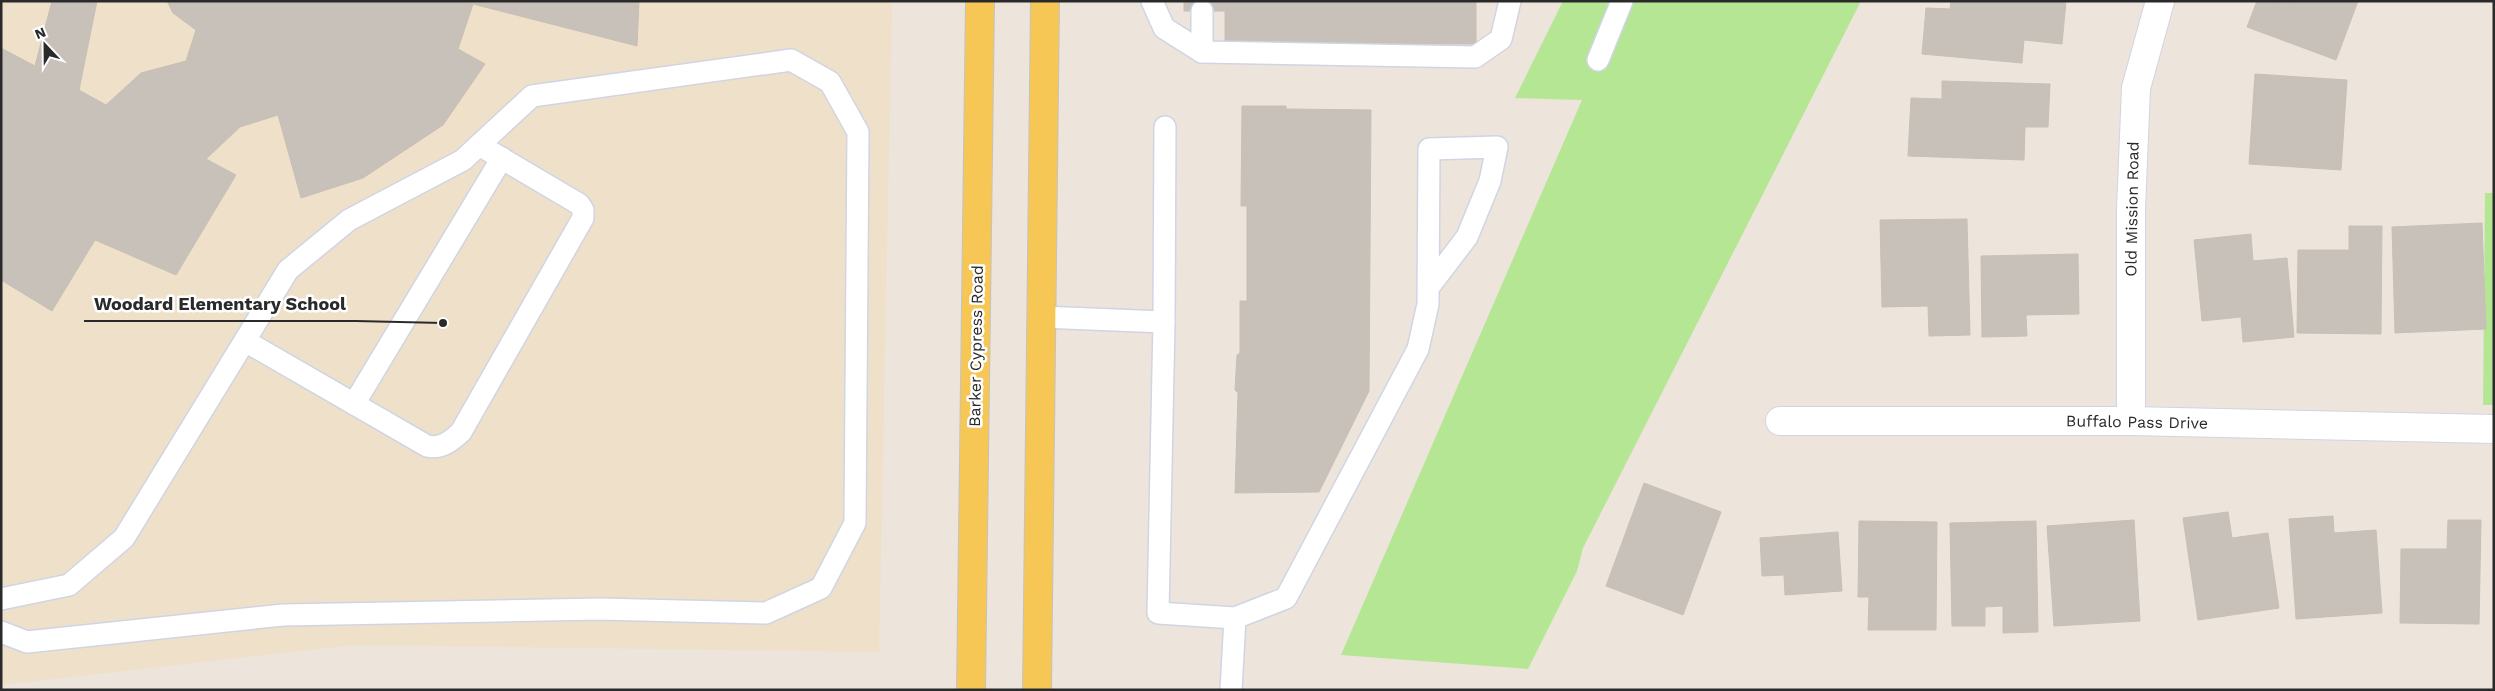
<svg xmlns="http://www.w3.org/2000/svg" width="2495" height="691" font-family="'Work Sans',sans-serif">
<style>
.education{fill:#efe0c9}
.green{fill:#b5e694}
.building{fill:#c8c1ba;stroke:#c8c0b4}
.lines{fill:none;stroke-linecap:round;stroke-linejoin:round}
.service-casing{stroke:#d0d5e3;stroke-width:24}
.minor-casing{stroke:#d0d5e3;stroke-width:30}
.primary-casing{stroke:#c3c3c3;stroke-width:30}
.service{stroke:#fff;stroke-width:21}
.minor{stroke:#fff;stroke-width:28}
.primary{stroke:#f7c755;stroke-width:28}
.labels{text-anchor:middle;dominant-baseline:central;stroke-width:5;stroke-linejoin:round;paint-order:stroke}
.street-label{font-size:16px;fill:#2a2a2a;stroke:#fff}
.leader{fill:none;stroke:#2a2a2a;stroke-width:2}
.callout-dot{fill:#2a2a2a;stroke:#fff;stroke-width:2}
.callout-label{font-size:18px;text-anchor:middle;font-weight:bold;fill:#2a2a2a;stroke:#fff;stroke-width:5;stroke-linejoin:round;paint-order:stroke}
</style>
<rect width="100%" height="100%" fill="#ede4db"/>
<!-- education -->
<polygon class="education" points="1,1 892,1 879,652 354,645 1,685"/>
<!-- green -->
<g class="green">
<polygon points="1563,1 1861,1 1583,548 1577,571 1528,669 1341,655 1582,100 1515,98"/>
<polygon points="2485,193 2494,193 2494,405 2483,405"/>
</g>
<!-- building -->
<g class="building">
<polygon points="52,1 97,1 79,90 106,105 141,73 186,61 196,30 173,13 167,1 639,1 637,46 473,4 458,49 485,64 443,125 363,178 301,198 278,115 240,127 206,159 236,175 176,275 95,240 52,311 1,280 1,48 35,66"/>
<polygon points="1184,1 1476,1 1476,44 1225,44 1225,11 1184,11"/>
<polygon points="1951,1 2066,1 2062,44 2024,40 2022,63 1922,54 1926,8 1950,9"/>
<polygon points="2257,1 2292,2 2358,1 2336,60 2247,27"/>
<polygon points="2255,74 2347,80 2341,170 2249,164"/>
<polygon points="1942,81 2050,84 2048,127 2025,127 2024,160 1908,156 1911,98 1942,99"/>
<polygon points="1242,106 1286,106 1286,109 1371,110 1369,391 1319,492 1235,493 1238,393 1235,390 1237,355 1240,353 1240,301 1247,301 1247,206 1241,206"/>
<polygon points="1967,219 1970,335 1929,336 1928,306 1882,307 1880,220"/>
<polygon points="2482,223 2486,329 2395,333 2392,227"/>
<polygon points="2349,226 2382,226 2381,334 2297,333 2298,250 2349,250"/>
<polygon points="2251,234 2253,261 2287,258 2294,337 2243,342 2241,317 2202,321 2194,240"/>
<polygon points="2078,254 2079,314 2026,315 2027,336 1982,337 1981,256"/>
<polygon points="1644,483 1721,512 1683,615 1606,586"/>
<polygon points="2228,512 2232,538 2268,533 2279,608 2198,620 2183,518"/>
<polygon points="2333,516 2334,533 2376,530 2382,613 2296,619 2289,519"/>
<polygon points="2134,520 2140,621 2054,626 2047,526"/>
<polygon points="2448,520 2481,520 2479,624 2400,623 2401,549 2447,549"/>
<polygon points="1859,521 1937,522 1936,630 1868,630 1869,597 1858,597"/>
<polygon points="2036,521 2038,632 2003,633 2003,606 1985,607 1985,626 1952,626 1950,523"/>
<polygon points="1838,532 1842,591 1785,595 1784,575 1762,576 1760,538"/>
</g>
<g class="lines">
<!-- service casing -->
<g class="service-casing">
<g id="service">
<polyline points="1152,1 1164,28 1202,52 1475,57 1501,39 1510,1"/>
<polyline points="1202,52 1202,11"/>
<polyline points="1598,60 1622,1"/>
<polyline points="1041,317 1164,322 1158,613 1235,618 1231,690"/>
<polyline points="1164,322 1165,127"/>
<path d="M245,341L427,446C441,449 450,442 461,432L583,218V210L579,204L479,145"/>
<polyline points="354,404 502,158"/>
<polyline points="1,599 69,585 124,538 288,270 349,220 463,160 532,96 791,60 830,82 858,132 855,523 821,588 766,613 599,609 283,615 27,642 1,632"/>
<polyline points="1235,618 1286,598 1418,349 1428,304 1429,149 1497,147 1490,181 1467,237 1428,288"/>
</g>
</g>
<!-- minor casing -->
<g class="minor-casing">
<g id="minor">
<polyline points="1780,421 2131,421 2494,429"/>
<polyline points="2131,421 2131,209 2136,88 2160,1"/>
</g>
</g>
<!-- primary casing -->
<g class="primary-casing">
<g id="primary">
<polyline points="971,690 980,1"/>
<polyline points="1037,690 1045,1"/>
</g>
</g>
<!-- service -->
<use href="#service" class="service"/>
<!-- minor -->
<use href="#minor" class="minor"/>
<!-- primary -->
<use href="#primary" class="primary"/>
</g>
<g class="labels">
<!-- street labels -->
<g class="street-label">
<text transform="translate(2132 209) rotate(-89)">Old Mission Road</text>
<text transform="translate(976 346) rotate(-89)">Barker Cypress Road</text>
<text transform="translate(2137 422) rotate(1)">Buffalo Pass Drive</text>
</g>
</g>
<!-- callouts -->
<path class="leader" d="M443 323L356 321H84"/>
<circle class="callout-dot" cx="443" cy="323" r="5"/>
<g class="callout-label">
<text x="220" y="310">Woodard Elementary School</text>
</g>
<!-- border -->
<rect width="2495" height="691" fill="none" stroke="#2a2a2a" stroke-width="5"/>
<!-- north arrow -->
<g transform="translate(45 45) rotate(338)" stroke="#ffffff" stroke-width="4" paint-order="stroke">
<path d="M0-4L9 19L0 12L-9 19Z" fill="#2a2a2a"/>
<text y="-8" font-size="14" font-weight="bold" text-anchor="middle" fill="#2a2a2a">N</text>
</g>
</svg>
